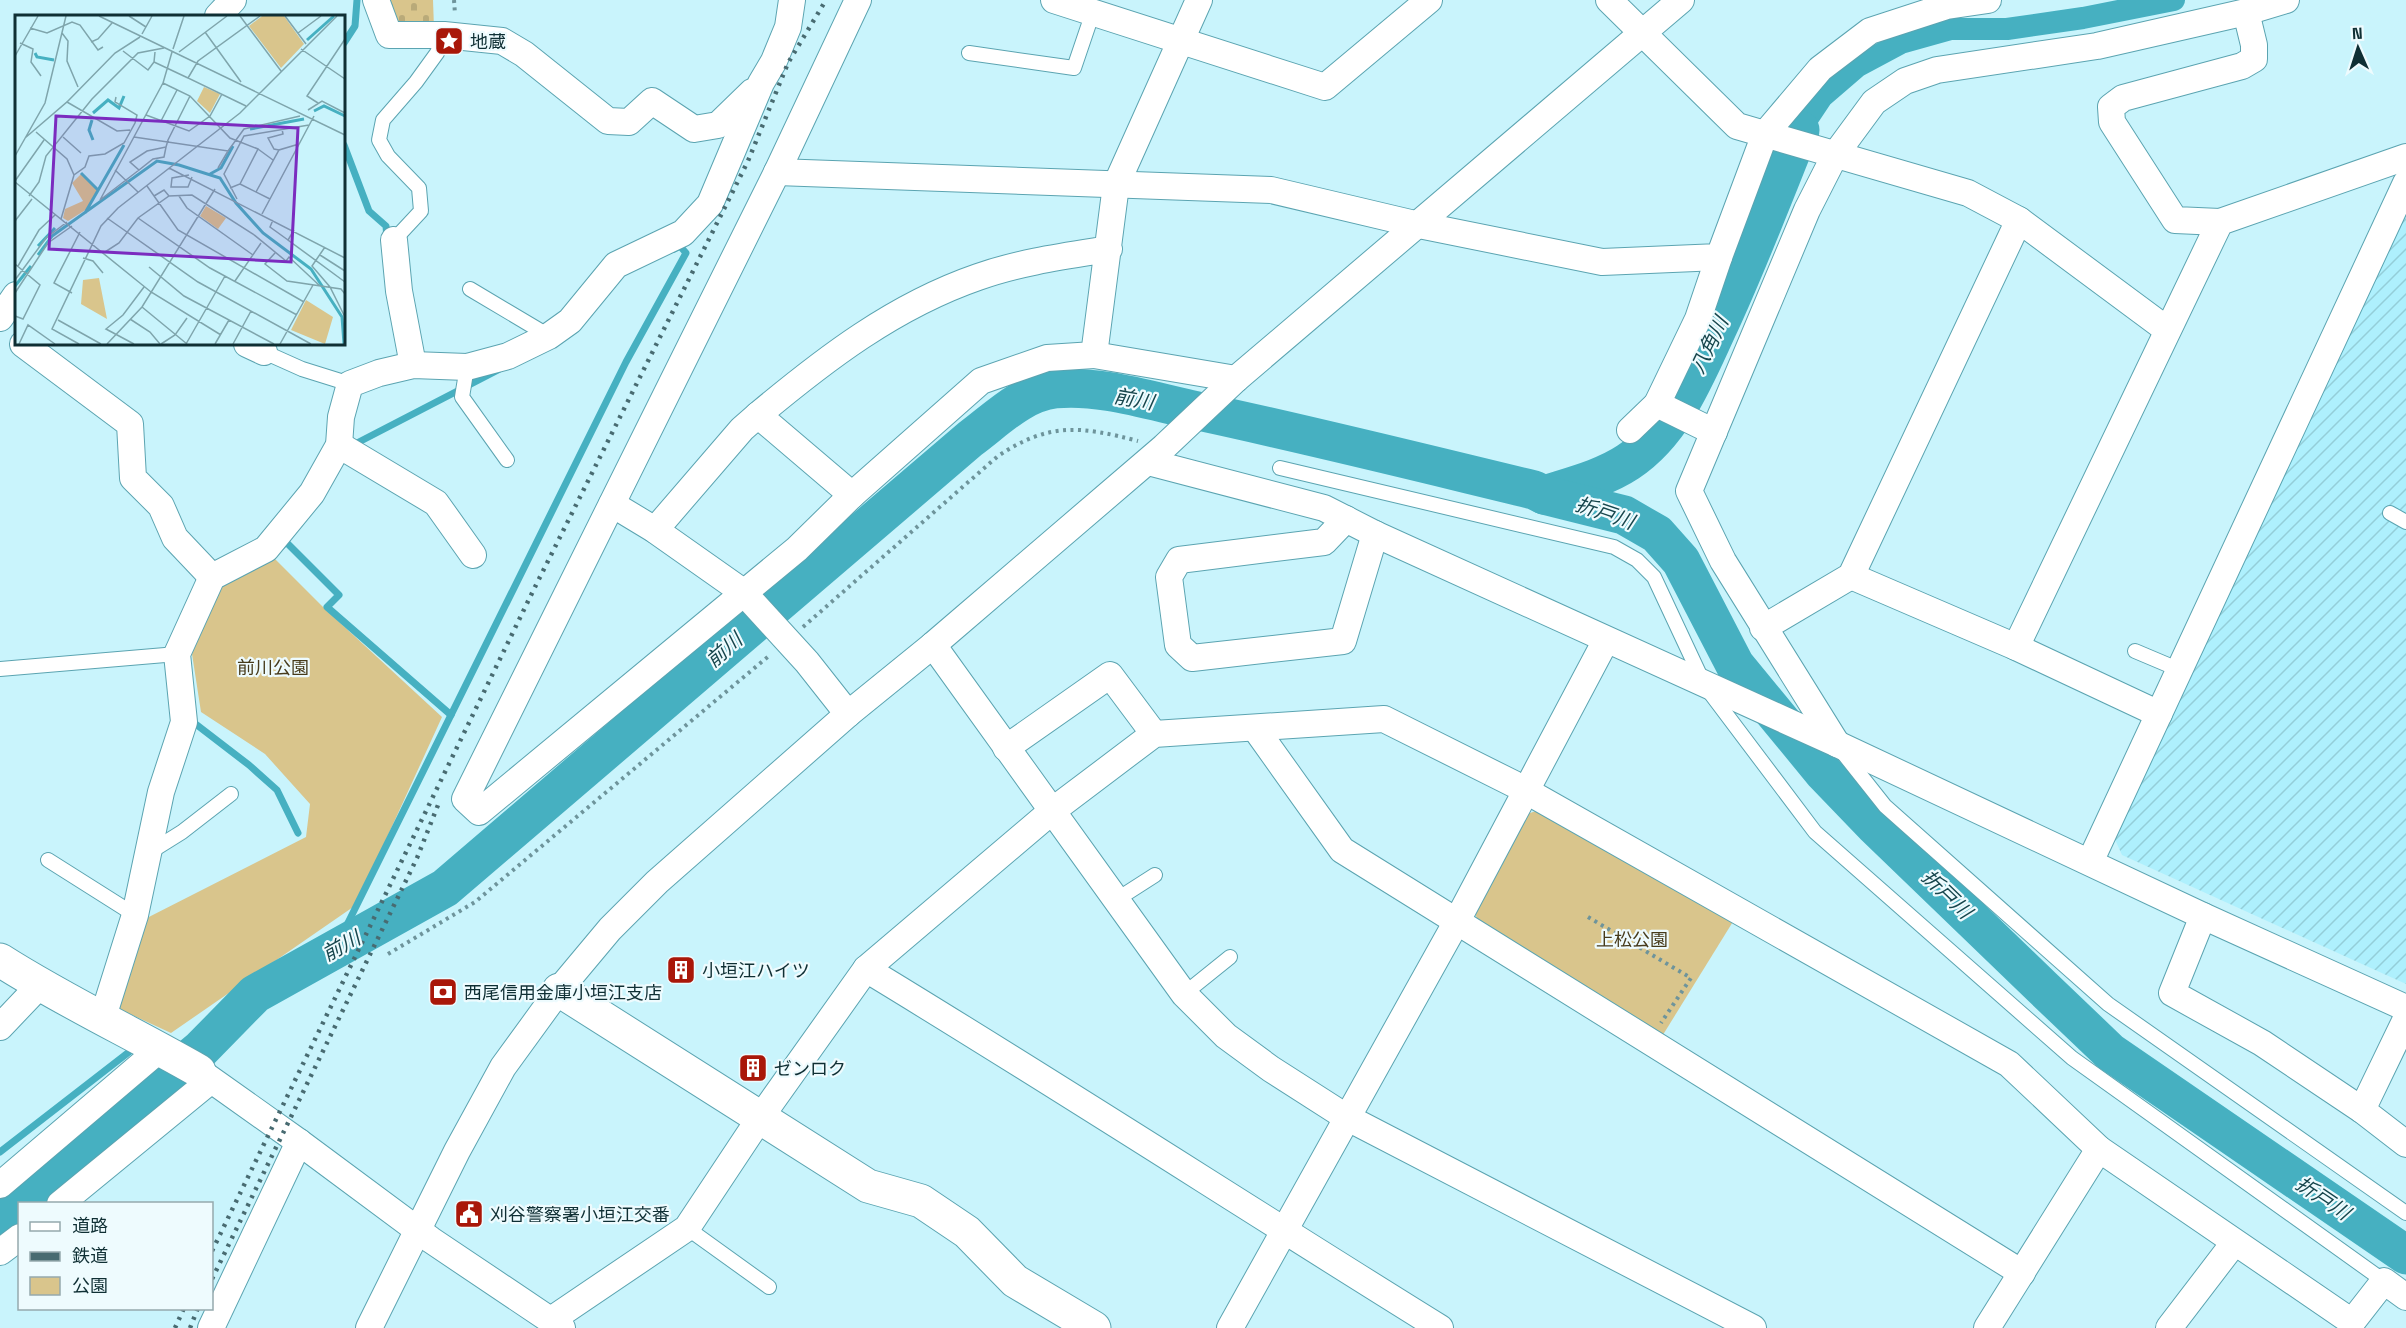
<svg xmlns="http://www.w3.org/2000/svg" width="2406" height="1328" font-family="'Space Grotesk','Noto Sans JP',sans-serif">
<style>
.industrial{fill:url(#industrial-furrows)}
.cemetery{fill:url(#cemetery-stones)}
.green{fill:#d9c58c}
.lines{fill:none;stroke-linecap:round;stroke-linejoin:round}
.stream{stroke:#46b0c1;stroke-width:7}
.canal{stroke:#46b0c1;stroke-width:22}
.river{stroke:#46b0c1;stroke-width:39}
.service-casing{stroke:#5ba4b1;stroke-width:16}
.minor-casing{stroke:#5ba4b1;stroke-width:28}
.tertiary-casing{stroke:#5ba4b1;stroke-width:35}
.path{stroke:#6e949b;stroke-width:4;stroke-dasharray:3 4.5;stroke-linecap:butt}
.service{stroke:#fff;stroke-width:14}
.minor{stroke:#fff;stroke-width:26}
.tertiary{stroke:#fff;stroke-width:33}
.rail{stroke:#486b71;stroke-width:4.5;stroke-dasharray:3 6;stroke-linecap:butt}
.labels{text-anchor:middle;dominant-baseline:central;stroke-width:4.5;stroke-linejoin:round;paint-order:stroke}
.poi-label{font-size:18px;fill:#0f2f34;stroke:#eefbfe;text-anchor:start}
.park-label{font-size:18px;fill:#473b1b;stroke:#eefbfe}
.water-label{font-size:20px;font-style:italic;fill:#17464d;stroke:#eefbfe}
.inset-river{fill:none;stroke:#46b0c1;stroke-width:3}
.inset-road{fill:none;stroke:#7fa5ac;stroke-width:1.5}
.view{fill:#7b2cbf;fill-opacity:0.15;stroke:#7b2cbf;stroke-width:3}
.inset-edge{fill:none;stroke:#0f2f34;stroke-width:3}
</style>
<defs>
<pattern id="industrial-furrows" width="10" height="10" patternUnits="userSpaceOnUse" patternTransform="scale(1.5)"><rect width="10" height="10" fill="#aef0fd"/><path d="M-1 1l2-2M0 10L10 0M9 11l2-2" fill="none" stroke="#94ced9"/></pattern>
<pattern id="cemetery-stones" width="16" height="16" patternUnits="userSpaceOnUse" patternTransform="scale(1.5)"><rect width="16" height="16" fill="#d9c58c"/><path d="M2 7V4a2 2 0 0 1 4 0v3zM10 15v-3a2 2 0 0 1 4 0v3z" fill="#b9aa79"/></pattern>
</defs>
<rect width="100%" height="100%" fill="#c9f4fc"/>
<!-- industrial -->
<polygon class="industrial" points="2406,209 2406,984 2122,855 2113,835"/>
<!-- cemetery -->
<polygon class="cemetery" points="381,0 433,0 434,28 393,30"/>
<!-- green -->
<g class="green">
<polygon points="275,559 324,608 442,717 356,905 171,1033 117,1008 139,922 306,837 310,804 265,754 201,712 192,654 221,584"/>
<polygon points="1542,809 1734,920 1661,1038 1478,922 1474,909 1527,814"/>
</g>
<g class="lines">
<!-- stream -->
<g class="stream">
<polyline points="344,43 355,26 357,0"/>
<polyline points="344,145 369,211 386,226 387,238"/>
<polyline points="358,448 355,444 498,370"/>
<polyline points="282,546 286,542 339,595 327,607 451,715"/>
<polyline points="192,719 193,722 249,765 277,790 298,833"/>
<polyline points="335,949 626,362 686,253 680,246 674,249"/>
<polyline points="0,1152 129,1052"/>
</g>
<!-- canal -->
<polyline class="canal" points="1800,130 1822,97 1858,66 1901,43 1951,29 2007,29 2083,18 2174,0"/>
<!-- river -->
<g class="river">
<path d="M1544,495C1572,486 1604,478 1628,462C1675,431 1697,372 1720,323C1749,260 1774,195 1800,130"/>
<path d="M0,1219L25,1195L201,1049L255,994L445,888L970,439C996,420 1021,393 1055,389C1099,384 1154,402 1198,411C1310,435 1422,463 1534,490L1544,495L1624,515L1657,534L1681,561L1735,665L1824,773L1875,826L2042,987L2110,1052L2406,1255"/>
</g>
<!-- service casing -->
<g class="service-casing">
<g id="service">
<polyline points="969,53 1074,68 1093,12"/>
<polyline points="394,240 421,211 419,188 388,156 379,140 383,120 416,82 437,53 444,35"/>
<polyline points="470,289 549,336"/>
<polyline points="264,352 302,369 350,384"/>
<polyline points="467,367 462,397 507,460"/>
<polyline points="1280,468 1614,547 1637,560 1654,577 1705,686 1815,832 2072,1058 2384,1281"/>
<polyline points="2390,513 2406,522"/>
<polyline points="2135,651 2180,670"/>
<polyline points="0,669 177,654"/>
<polyline points="1843,753 1885,806 2108,1004 2406,1213"/>
<polyline points="150,852 182,832 231,794"/>
<polyline points="48,860 135,915"/>
<polyline points="1116,900 1155,875"/>
<polyline points="1184,994 1230,957"/>
<polyline points="687,1228 769,1287"/>
</g>
</g>
<!-- minor casing -->
<g class="minor-casing">
<g id="minor">
<polyline points="376,0 389,35 444,35 502,41 524,54 608,121 629,122 652,101 694,129 718,125 752,92"/>
<polyline points="1054,0 1325,87 1429,0"/>
<polyline points="1609,0 1737,126 1968,193 2019,220 1851,576 1763,628"/>
<polyline points="218,16 233,0"/>
<polyline points="777,172 1271,190 1419,225 1602,262 1719,257 1765,134 1820,69 1870,31 1947,6 1988,0"/>
<polyline points="2019,220 2166,329"/>
<polyline points="2220,222 2175,220 2112,122 2111,107 2123,98 2242,66 2254,59 2254,45 2246,12"/>
<polyline points="394,240 399,291 413,365"/>
<path d="M1109,249C1065,256 1020,262 978,277C894,306 825,359 758,415L852,495L981,381L1047,358L1094,355L1116,185L1199,0"/>
<polyline points="0,318 16,295"/>
<polyline points="23,344 130,424 133,478 161,506 175,538 212,577"/>
<polyline points="247,344 264,352"/>
<polyline points="1094,355 1236,379"/>
<polyline points="1657,404 1714,432"/>
<polyline points="1630,430 1657,404 1698,319 1719,257"/>
<polyline points="339,445 436,503 473,555"/>
<polyline points="1148,462 1324,508 1375,534 1835,743 2203,916 2406,1008"/>
<polyline points="852,495 797,549 479,812 465,799 777,172 858,0"/>
<polyline points="612,504 655,530 743,592 807,662 848,714"/>
<polyline points="1346,519 1324,542 1179,560 1169,577 1178,645 1192,658 1343,641 1375,534"/>
<polyline points="655,530 742,429 758,415"/>
<polyline points="1851,576 2016,647 2159,714"/>
<polyline points="933,645 1184,994 1226,1036 1271,1069 1346,1117 1753,1328"/>
<polyline points="2016,647 2220,222 2406,157"/>
<polyline points="1255,728 1342,850 2022,1273"/>
<polyline points="1837,744 1723,561 1689,491 1807,210 1835,155 1874,102 1905,81 1937,70 2097,46 2246,12 2286,0"/>
<polyline points="1006,748 1110,675 1154,734"/>
<polyline points="2090,862 2406,183"/>
<polyline points="2203,916 2172,993 2262,1043 2362,1110"/>
<path d="M866,969C1059,1086 1248,1209 1440,1328"/>
<polyline points="2406,1019 2362,1110 2406,1144"/>
<polyline points="102,1020 135,915 161,792 184,722 177,654 212,577 266,549 312,493 339,445 341,417 350,384 379,373 413,365 467,367 508,356 549,336 570,321 616,265 683,233 710,204 761,83 774,61 788,27 792,0"/>
<polyline points="0,1027 40,985"/>
<polyline points="199,1071 299,1142 431,1240 562,1328"/>
<polyline points="0,1185 160,1049"/>
<polyline points="60,1204 210,1081"/>
<polyline points="0,1252 20,1237"/>
<polyline points="551,1320 687,1228 760,1118 866,969 1052,811 1154,734 1384,719 1514,784 2009,1064 2099,1149 2352,1322 2384,1281 2406,1297"/>
<polyline points="211,1328 299,1142"/>
<polyline points="369,1328 457,1151 503,1067 559,990 610,929 657,882 848,714 933,645 1164,447 1236,379 1681,0"/>
<polyline points="1230,1328 1457,921 1606,640"/>
<polyline points="1987,1328 2099,1149"/>
<polyline points="2169,1328 2234,1243"/>
</g>
</g>
<!-- tertiary casing -->
<g class="tertiary-casing">
<g id="tertiary">
<path d="M0,960C64,1001 133,1033 199,1071"/>
<polyline points="559,990 868,1186 921,1201 967,1232 1015,1281 1094,1328"/>
</g>
</g>
<!-- path -->
<g class="path">
<polyline points="454,0 455,14"/>
<path d="M803,627L998,456C1049,422 1081,426 1138,441"/>
<polyline points="1588,917 1691,978 1661,1023"/>
<polyline points="388,954 475,902 770,655"/>
</g>
<!-- service -->
<use href="#service" class="service"/>
<!-- minor -->
<use href="#minor" class="minor"/>
<!-- tertiary -->
<use href="#tertiary" class="tertiary"/>
<!-- rail -->
<g class="rail">
<polyline points="212,1251 534,589 748,161 788,63 826,0"/>
<polyline points="212,1279 417,858 440,800"/>
<polyline points="175,1328 184,1308"/>
<polyline points="190,1328 198,1308"/>
</g>
</g>
<!-- icons -->
<defs>
<g id="sight-square" transform="scale(1.5)"><rect x="-9" y="-9" width="18" height="18" rx="4" fill="#a91709" stroke="#eefbfe"/><path d="M0-6L1.8-2.2L6-1.7L2.9 1.2L3.7 5.4L0 3.3L-3.7 5.4L-2.9 1.2L-6-1.7L-1.8-2.2Z" fill="#fff"/></g>
<g id="building-square" transform="scale(1.5)"><rect x="-9" y="-9" width="18" height="18" rx="4" fill="#a91709" stroke="#eefbfe"/><path d="M-4-6H4V6H1V3H-1V6H-4ZM-2.5-4.3h1.7v1.8h-1.7ZM.8-4.3h1.7v1.8H.8ZM-2.5-1h1.7V.8h-1.7ZM.8-1h1.7V.8H.8Z" fill="#fff"/></g>
<g id="bank-square" transform="scale(1.5)"><rect x="-9" y="-9" width="18" height="18" rx="4" fill="#a91709" stroke="#eefbfe"/><path d="M-6-4H6V4H-6ZM0-2.3a2.3 2.3 0 1 0 0 4.6a2.3 2.3 0 1 0 0-4.6Z" fill="#fff"/></g>
<g id="civic-square" transform="scale(1.5)"><rect x="-9" y="-9" width="18" height="18" rx="4" fill="#a91709" stroke="#eefbfe"/><path d="M-.6-6.5H3V-4.5H.6V-3L4-1V1h2V6H-6V1h2V-1L-.6-3ZM-1.2 2.5V6h2.4V2.5Z" fill="#fff"/></g>
</defs>
<g fill-rule="evenodd">
<use href="#sight-square" x="449" y="41"/>
<use href="#building-square" x="681" y="970"/>
<use href="#bank-square" x="443" y="992"/>
<use href="#building-square" x="753" y="1068"/>
<use href="#civic-square" x="469" y="1214"/>
</g>
<g class="labels">
<!-- poi labels -->
<g class="poi-label">
<text x="470" y="41">地蔵</text>
<text x="702" y="970">小垣江ハイツ</text>
<text x="464" y="992">西尾信用金庫小垣江支店</text>
<text x="774" y="1068">ゼンロク</text>
<text x="490" y="1214">刈谷警察署小垣江交番</text>
</g>
<!-- park labels -->
<g class="park-label">
<text x="273" y="667">前川公園</text>
<text x="1632" y="939">上松公園</text>
</g>
<!-- water labels -->
<g class="water-label">
<text transform="translate(1709 345) rotate(-64)">八角川</text>
<text transform="translate(1134 399) rotate(10)">前川</text>
<text transform="translate(1605 513) rotate(19)">折戸川</text>
<text transform="translate(724 650) rotate(-41)">前川</text>
<text transform="translate(1947 894) rotate(44)">折戸川</text>
<text transform="translate(341 946) rotate(-29)">前川</text>
<text transform="translate(2323 1198) rotate(34)">折戸川</text>
</g>
</g>
<!-- overview -->
<g transform="translate(15 15)">
<rect width="330" height="330" fill="#c9f4fc"/>
<path d="M247,1H269L289,29L266,53L234,11Z" fill="#d9c58c"/>
<path d="M189,72L205,79L195,98L182,86ZM66,159L82,175L72,194L53,206L48,203L50,194L68,186L57,168ZM191,191L211,203L203,214L185,201ZM84,263L92,304L66,289L68,265ZM291,285L318,302L310,329L276,315Z" fill="#d9c58c"/>
<path class="inset-river" d="M292,25L319,1M20,38L22,42L39,45M299,96L309,91L330,101M78,98L93,85L104,93L109,81M77,105L74,115L78,125M235,114L289,104M66,158L83,175M195,159L206,153L218,131M70,198L109,130M23,231L40,213M23,240L37,221L142,146L164,150L205,163L221,188L248,218L296,254L327,302L329,329M0,271L16,251"/>
<path class="inset-road" d="M84,1L330,120M114,1L131,12M225,1L266,56M270,1L291,29M15,13L32,18L57,7L65,10L83,35L88,32M190,17L226,67M47,18L53,26L52,46L63,72M283,18L306,1M127,19L137,1M76,27L83,24L97,8M5,28L18,34L16,47L26,61M158,34L169,1M286,34L330,64M108,36L133,55L139,47M140,37L139,47L173,63M157,37L148,68L175,81L215,123L243,134L225,169L215,173M164,37L212,1M0,41L23,1M52,87L100,38L125,22M303,88L292,81L330,24M231,91L173,63L183,46L245,1M293,95L307,86L330,98M131,100L174,116L195,101L207,79M146,106L162,75M21,117L52,144L59,160M48,122L66,138M119,122L213,136L229,114L285,101M10,123L52,87L102,116L115,115M151,132L132,136L115,147L124,155L138,144L149,142L151,132L153,125L175,81M243,134L258,145M264,135L259,134L253,123L268,119L267,114M0,141L30,88L51,1M154,153L330,243M203,153L213,136M100,155L123,177M174,160L157,163L156,172H173L177,162M0,166L29,125M0,167L136,277L206,320M225,169L255,184M132,171L163,215L289,287M241,177L264,135L284,129M14,181L24,167L31,141L77,84L123,38L149,33M139,181L149,175L154,181M164,181L172,193L238,240M222,184L209,159L229,121L294,110M85,185L148,68M85,185L124,155M247,199L299,101M92,203L183,267L296,329M123,203L195,253L282,300M46,204L59,160L70,152L74,141L90,139L109,128L120,108L122,100L100,87L101,82M258,205L255,212L273,225M0,206L17,184M279,215L273,225L330,267M310,232L297,251L315,272L330,302M90,237L104,228L123,203L154,181L177,180L238,219L271,246L274,242L305,271M260,238L250,249L272,266L326,274L330,279M305,240L330,256M68,243L78,246L88,258M0,249L25,270L8,304L0,301M3,251L24,215L40,200M134,252L169,281L259,329M0,265L31,223L52,207M220,266L246,228M0,278L33,228L57,211M57,278L39,268L65,217M127,292L172,329M115,304L135,317L145,329M43,305L86,329M4,329L13,310L40,329M64,329L37,314L86,211L103,193L225,98L322,1M92,329L127,292L200,174M119,329L91,314L108,300L129,272M146,329L160,320L172,303M171,329L210,261M200,329L214,305M218,329L236,296M265,329L298,270"/>
<path class="view" d="M41,101L283,113L276,247L34,234Z"/>
<rect width="330" height="330" class="inset-edge"/>
</g>
<!-- legend -->
<rect x="18" y="1202" width="195" height="108" fill="#eefbfe" stroke="#95a9ad" stroke-width="1.5"/>
<rect x="30" y="1222" width="30" height="9" fill="#ffffff" stroke="#95a9ad" stroke-width="1.5"/>
<text x="72" y="1232" font-size="18" fill="#0f2f34">道路</text>
<rect x="30" y="1252" width="30" height="9" fill="#486b71" stroke="#95a9ad" stroke-width="1.5"/>
<text x="72" y="1262" font-size="18" fill="#0f2f34">鉄道</text>
<rect x="30" y="1277" width="30" height="18" fill="#d9c58c" stroke="#95a9ad" stroke-width="1.5"/>
<text x="72" y="1292" font-size="18" fill="#0f2f34">公園</text>
<!-- north arrow -->
<g transform="translate(2358 48) rotate(357)" stroke="#eefbfe" stroke-width="4.5" paint-order="stroke">
<path d="M0-4.5L10 22L0 15L-10 22Z" fill="#0f2f34"/>
<text y="-9" font-size="16" font-weight="bold" text-anchor="middle" fill="#0f2f34">N</text>
</g>
</svg>
